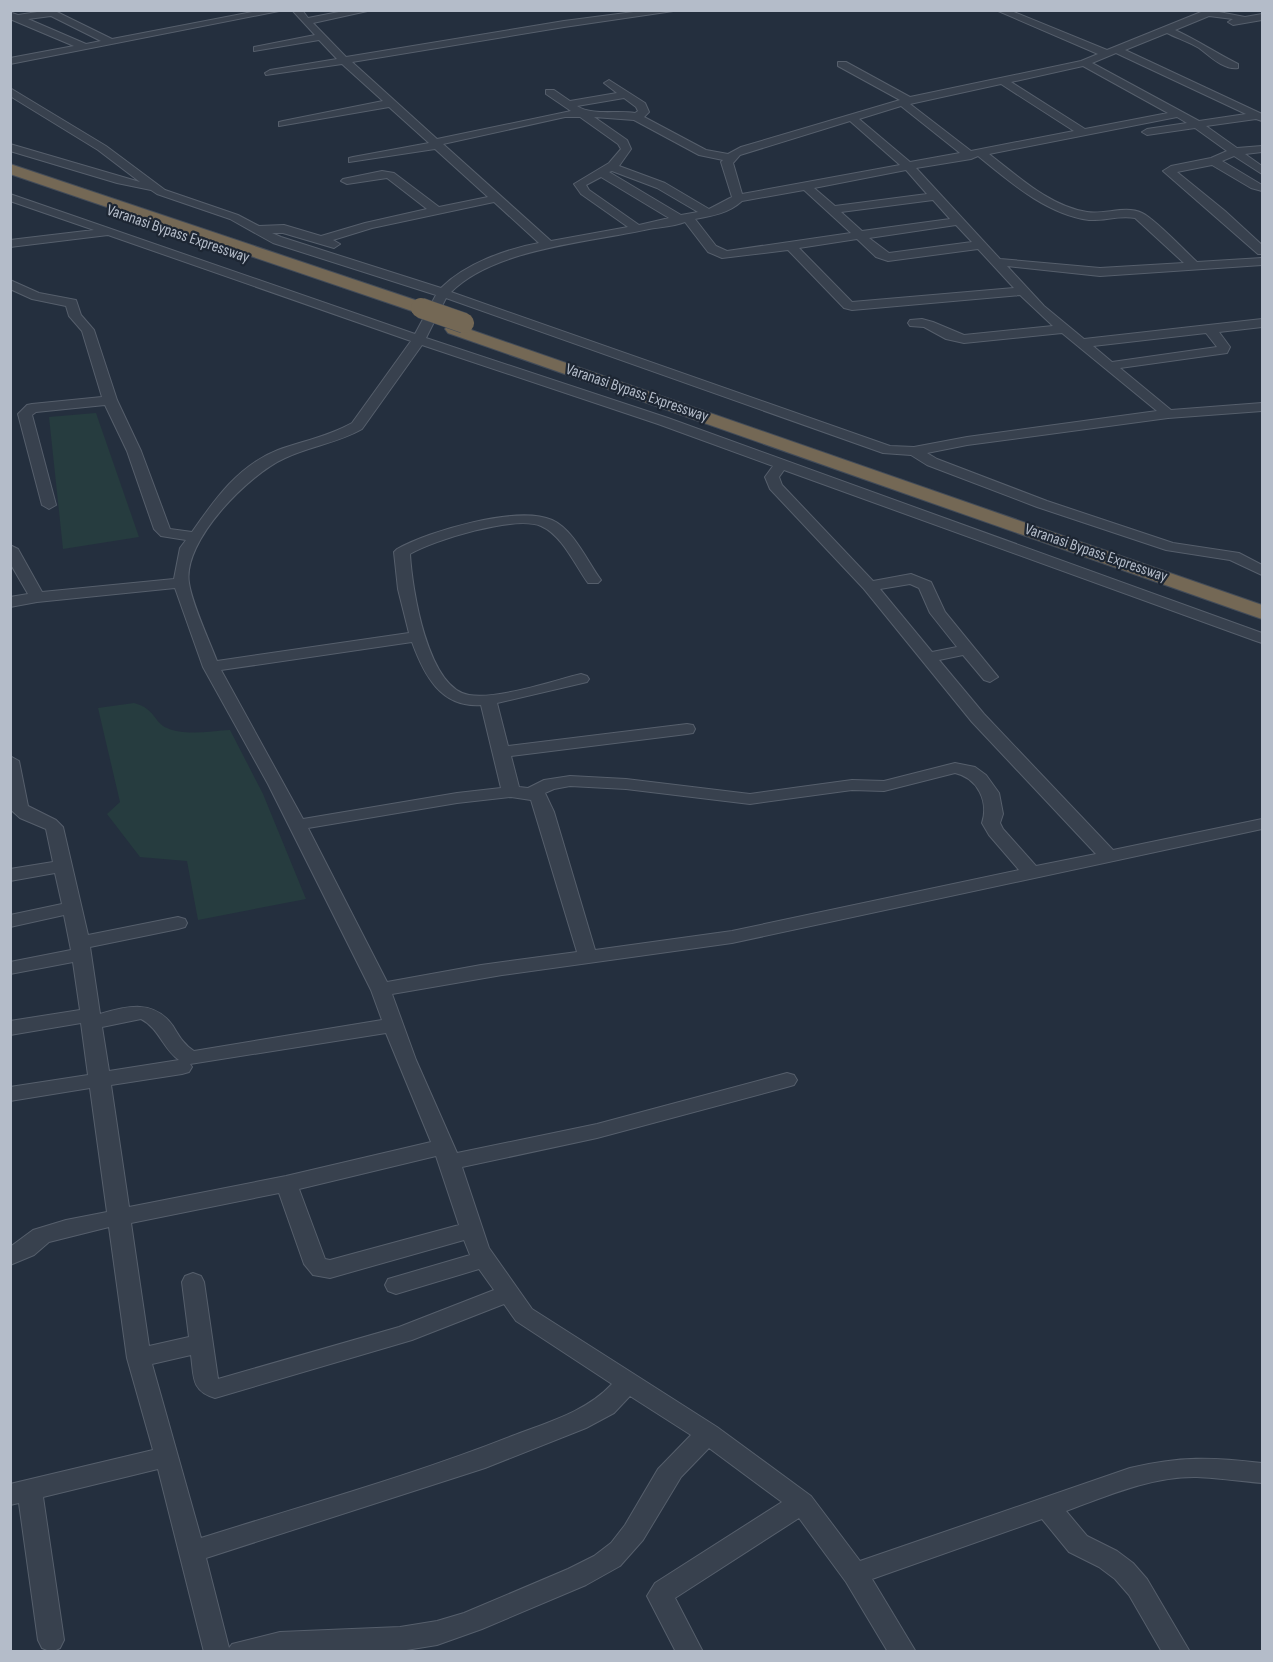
<svg xmlns="http://www.w3.org/2000/svg" width="1273" height="1662" font-family="'Sofia Sans Condensed',sans-serif">
<style>
.green{fill:#263c3f}
.lines{fill:none;stroke-linecap:round;stroke-linejoin:round}
.minor-casing{stroke:#565f6c;stroke-width:2}
.highway-casing{stroke:#434c59;stroke-width:2}
.minor{fill:#38414e;fill-rule:evenodd}
.highway{fill:#746855;fill-rule:evenodd}
.highway-bridge-casing{stroke:#434c59;stroke-width:21;stroke-linecap:butt}
.highway-bridge{stroke:#746855;stroke-width:20}
.labels{text-anchor:middle;dominant-baseline:central;stroke-width:4.5;stroke-linejoin:round;paint-order:stroke}
.far-street-label{font-size:16px;fill:#b4bcc9;stroke:#1d2633}
</style>
<rect width="100%" height="100%" fill="#242f3e"/>
<!-- green -->
<g class="green">
<polygon points="96,413 139,537 63,549 49,417"/>
<path d="M134,703C156,709 154,723 167,728C185,736 211,731 230,730L263,794L306,899L198,920L187,861L140,857L107,814L120,802L98,708Z"/>
</g>
<g class="lines">
<!-- minor casing -->
<g class="minor-casing">
<g id="minor">
<path d="M50,10L55,11L112,39L262,10H284L10,64V58L74,46L10,19L12,13L18,15ZM51,16L101,41L86,44L28,19Z"/>
<path d="M292,10H302L308,18L349,10H372L313,23L346,57L564,21L649,10H680L564,27L352,62L437,139L571,111L546,94V90H554L570,101L617,93L604,83L609,80L645,103L649,112L644,117L706,150L728,154L741,147L900,100L838,66V62H846L910,97L1081,61L1098,54L996,10H1009L1107,50L1206,10H1220L1219,12L1245,17L1262,14V20L1233,25L1228,22L1233,19L1209,16L1175,30C1197,40 1216,53 1238,64V68C1223,70 1210,56 1199,48C1189,42 1177,38 1167,33L1125,50L1262,114V121L1256,119L1206,126L1237,148L1262,146V152L1245,154L1262,166V174L1234,156L1222,161L1262,185V191L1251,188L1212,165L1177,172L1225,211L1262,245V254H1258L1163,171L1171,166L1211,158L1227,151L1195,128L1147,135L1142,132L1147,129L1187,123L1177,117L989,154C1018,176 1049,206 1087,212C1105,215 1125,205 1142,213C1155,219 1185,251 1197,262L1262,258V265L1100,276L1007,266L1044,306L1084,339L1262,319V327L1219,332L1230,347L1227,353L1120,368L1171,410L1262,403V411L1168,418L967,445L927,453L937,459L1047,501L1173,543L1239,553L1262,565V575L1230,560L1166,550L1037,507L927,465L911,455L883,453L446,298L426,338L668,418L1262,633V643L1256,641L784,470L779,477L782,485L873,581L911,574L931,582L945,612L998,677L990,682L984,680L963,655L939,660L984,714L1113,850L1262,819V829L732,943L502,975L392,994L416,1060L457,1153L597,1124L787,1073L794,1075L797,1080L794,1085L787,1087L597,1138L462,1167L489,1248L532,1309L717,1427L811,1496L860,1561L1130,1468C1180,1456 1212,1457 1262,1463V1483C1240,1481 1218,1478 1197,1477C1152,1476 1107,1496 1066,1511L1087,1536L1117,1551L1133,1563L1147,1579L1190,1652H1162L1129,1595L1115,1579L1099,1567L1069,1552L1042,1519L872,1579L916,1652H888L846,1582L799,1518L675,1598L703,1652H676L647,1596L655,1583L782,1502L709,1448L681,1477L643,1540L620,1566L586,1585L482,1629L437,1645L400,1651L204,1652L158,1469L43,1497L64,1640L60,1648L52,1652L42,1648L38,1640L19,1503L10,1505V1484L153,1450L127,1358L109,1227L49,1242L34,1255L10,1265V1247L33,1230L66,1220L107,1212L90,1088L10,1101V1087L88,1075L81,1023L10,1035V1021L80,1010L73,962L10,974V962L71,950L64,915L10,927V915L62,904L55,873L10,881V869L53,862L46,829L20,818L10,809V756L19,761L28,806L56,820L63,827L88,935L178,917L185,919L187,923L185,927L178,929L90,947L100,1014C127,1006 154,999 173,1026C179,1036 184,1045 194,1051L382,1020L371,990L268,784L203,667L175,588L37,602L10,607V597L28,594L10,563V545L18,549L42,592L174,579L180,548L186,540L161,536L154,529L127,451L105,405L36,412L32,415L56,505L49,509L42,505L18,414L27,405L32,404L102,397L82,331L69,316L66,306L32,299L10,289V280L39,293L76,300L81,315L94,330L117,400L141,451L170,529L192,532C215,499 239,465 278,450C303,441 329,436 352,423L411,341L108,235L10,247V240L94,230L10,201V194L415,334L436,295L273,243L230,219L157,194L151,190L117,183L10,151V144L140,182L98,150L10,96V88L106,146L165,190L238,215L259,226L284,225L321,236L365,223L427,209L387,178L347,184L341,181L343,179L382,171L394,173L439,207L488,197L435,149L349,162V158L353,157L429,143L389,107L279,126V122L283,121L383,101L342,64L266,75L265,73L270,70L337,59L319,40L254,51V47L315,35ZM1116,53L1246,114L1199,121L1092,63ZM1083,66L1168,113L1085,129L1011,82ZM1001,84L1074,131L971,151L910,104ZM624,98L636,107L638,111L635,113C617,110 592,116 577,106ZM901,106L960,153L910,162L859,119ZM565,117H580L618,144L621,149L609,163L574,184L581,194L628,227L551,241L443,144ZM594,117L634,120L699,155L723,160L721,162L732,197L709,209L665,183L619,166L631,149L627,140ZM850,121L900,165L742,194L733,163L740,155ZM978,156C1010,182 1046,214 1089,220C1104,221 1119,215 1135,218L1184,263L1100,268L1000,259L916,168L971,159ZM906,170L927,194L835,206L814,188ZM612,171L657,188L698,212L681,215L609,172ZM601,177L669,218L639,225L589,190L586,185ZM804,190L851,233L727,251L716,246L695,219C712,216 729,213 742,201ZM933,200L950,219L862,231L841,212ZM494,202L539,243C506,249 465,264 441,288L281,237L272,233H283L334,248L340,244L333,240L372,228ZM685,222L708,252L722,258L788,250L844,308L852,310L1020,295L1053,326L964,335L933,322L922,319L910,320L908,323L910,326L924,327L946,339L964,343L1062,333L1157,411L967,437L914,447L890,446L451,292C495,248 591,242 649,229C661,227 675,226 685,222ZM956,225L972,242L889,253L869,238ZM857,239L876,257L888,261L978,249L1014,288L852,302L799,248ZM1206,333L1217,347L1112,362L1093,346ZM422,345L658,424L773,466L765,477L770,489L864,589L972,722L1096,854L1036,866L1003,829L1000,823L1003,814L999,793L986,775L975,767L955,763L884,781L852,780L750,794L626,779L570,776L544,780L528,788L519,787L511,756L687,734L693,733L695,729L693,725L687,724L508,746L497,703L587,682L589,679L587,676L581,674C552,681 497,700 469,695C427,688 412,588 410,554C434,540 515,515 541,526C562,535 575,565 588,583H598L601,580C587,561 574,530 552,520C517,505 429,531 397,549L394,552L398,589L409,633L217,661C209,640 192,604 189,583C182,541 249,474 285,458C310,446 338,443 362,429ZM910,584L919,588L930,613L957,647L932,652L880,589ZM412,642C424,675 441,708 481,705L501,788L457,793L303,819L221,670ZM955,773C978,778 989,802 982,823L989,835L1019,870L732,931L595,950L554,812L545,793L554,789L570,786L626,789L750,804L852,790L884,791ZM511,797L531,800L577,952L481,965L387,982L308,828L457,803ZM141,1019C159,1028 163,1049 179,1060L109,1071L102,1027ZM386,1033L431,1142L286,1176L129,1207L111,1085L182,1074L189,1072L192,1067L190,1064ZM436,1156L459,1225L330,1260L325,1259L299,1189ZM279,1193L304,1264L313,1275L330,1278L464,1240L470,1255L388,1279L385,1285L388,1291L396,1294L479,1269L494,1290L399,1327L218,1379L204,1282L201,1276L193,1273L185,1276L182,1282L189,1337L149,1346L131,1223ZM504,1304L516,1321L612,1384C586,1412 548,1422 512,1436C411,1476 305,1505 201,1538L152,1364L191,1355C194,1377 191,1391 215,1398L412,1340ZM630,1396L691,1435L658,1469L625,1525L611,1543L594,1556L568,1569L464,1613L437,1621L400,1627L280,1632L232,1644L229,1648L206,1558L485,1468L586,1428L614,1413Z"/>
</g>
</g>
<!-- highway casing -->
<g class="highway-casing">
<g id="highway">
<polygon points="10,164 427,304 430,308 427,312 415,312 10,174"/>
<polygon points="454,324 1262,605 1262,619 448,333 445,329 448,325"/>
</g>
</g>
<!-- minor -->
<use href="#minor" class="minor"/>
<!-- highway -->
<use href="#highway" class="highway"/>
<!-- highway-bridge casing -->
<g class="highway-bridge-casing">
<polyline id="highway-bridge" points="421,308 464,323"/>
</g>
<!-- highway-bridge -->
<use href="#highway-bridge" class="highway-bridge"/>
</g>
<g class="labels">
<!-- far-street labels -->
<g class="far-street-label">
<text transform="translate(178 234) rotate(19)">Varanasi Bypass Expressway</text>
<text transform="translate(637 393) rotate(19)">Varanasi Bypass Expressway</text>
<text transform="translate(1096 553) rotate(19)">Varanasi Bypass Expressway</text>
</g>
</g>
<!-- border -->
<rect width="1273" height="1662" fill="none" stroke="#b4bcc9" stroke-width="24"/>
</svg>
